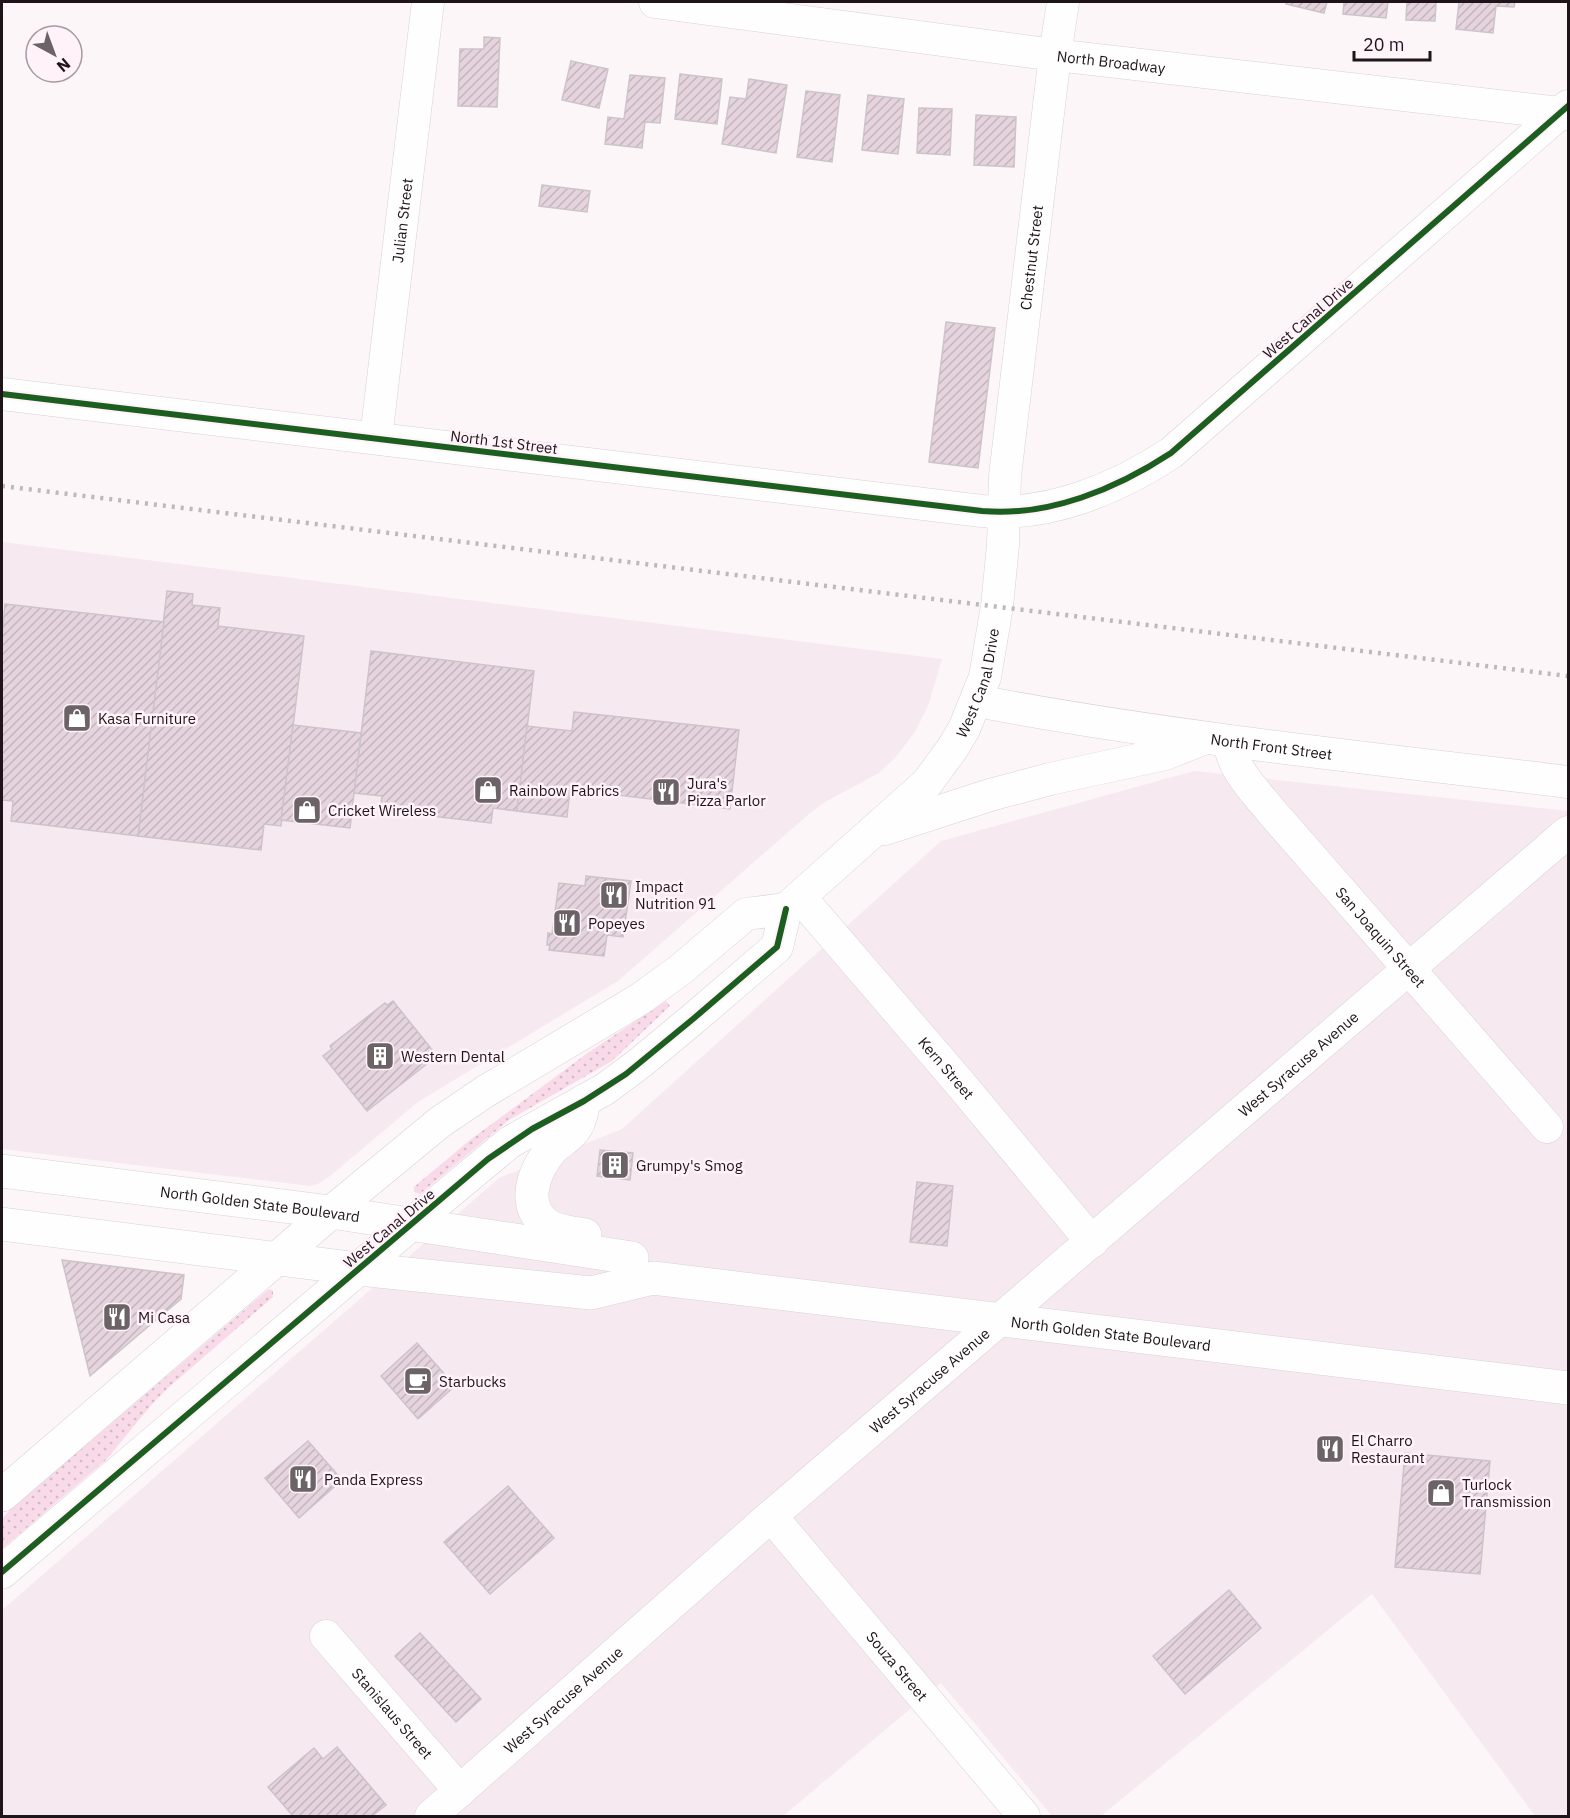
<svg xmlns="http://www.w3.org/2000/svg" width="1570" height="1818" font-family="'IBM Plex Sans',sans-serif">
<style>
.built{fill:#f7e9f0}
.grass{fill:url(#grass-dots)}
.building{fill:url(#building-hatch);stroke:#ccc4c8;stroke-width:1.5}
.lines{fill:none;stroke-linecap:round;stroke-linejoin:round}
.minor-casing{stroke:#d9d1d5;stroke-width:33}
.major-casing{stroke:#d9d1d5;stroke-width:34}
.minor{stroke:#fffefe;stroke-width:32}
.major{stroke:#fffefe;stroke-width:33}
.rail{stroke:#bbb9ba;stroke-width:4.5;stroke-dasharray:3 6;stroke-linecap:butt}
.cycleway-casing{stroke:#fff3f9;stroke-width:10}
.cycleway{stroke:#1b5e20;stroke-width:6}
.labels{text-anchor:middle;dominant-baseline:central;stroke-width:5;stroke-linejoin:round;paint-order:stroke}
.street-label{font-size:15px;fill:#1e1419;stroke:#fff3f9}
.poi-label{font-size:15px;fill:#1e1419;stroke:#fff3f9;text-anchor:start}
</style>
<defs>
<pattern id="grass-dots" width="8" height="8" patternUnits="userSpaceOnUse" patternTransform="scale(1.5)"><rect width="8" height="8" fill="#f8dae8"/><path d="M2 2h.1M6 6h.1" fill="none" stroke="#d4bac6" stroke-width="1.8" stroke-linecap="round"/></pattern>
<pattern id="building-hatch" width="6" height="6" patternUnits="userSpaceOnUse" patternTransform="scale(1.5)"><rect width="6" height="6" fill="#e5d4dd"/><path d="M-1 1l2-2M0 6l6-6M5 7l2-2" fill="none" stroke="#c4b5bd"/></pattern>
</defs>
<rect width="100%" height="100%" fill="#fcf6f9"/>
<!-- built -->
<g class="built">
<polygon points="2,542 942,659 928,706 915,732 895,758 879,773 825,802 809,814 618,981 418,1102 330,1176 318,1184 310,1186 2,1149"/>
<polygon points="1194,771 1568,811 1568,1816 1535,1816 1372,1594 1101,1816 1052,1816 941,1683 783,1816 2,1816 2,1610 499,1178 622,1129 941,841"/>
</g>
<!-- grass -->
<g class="grass">
<polygon points="666,1001 670,1006 612,1061 509,1120 420,1194 414,1192 414,1187 470,1140 589,1052"/>
<polygon points="269,1289 273,1291 273,1297 168,1388 153,1403 106,1460 2,1549 2,1519 10,1510"/>
</g>
<!-- building -->
<g class="building">
<polygon points="1287,2 1327,2 1324,13 1286,4"/>
<polygon points="1344,2 1388,2 1386,18 1343,14"/>
<polygon points="1407,2 1436,2 1435,21 1406,20"/>
<polygon points="1459,2 1515,2 1514,7 1496,6 1493,33 1456,29"/>
<polygon points="484,37 500,38 497,107 458,106 460,49 484,49"/>
<polygon points="571,61 608,69 599,108 562,100"/>
<polygon points="680,74 722,79 717,124 675,119"/>
<polygon points="630,75 665,78 660,123 645,122 642,148 605,144 608,117 624,119"/>
<polygon points="749,79 787,85 776,153 722,144 730,97 746,99"/>
<polygon points="806,91 840,95 832,162 797,157"/>
<polygon points="868,95 904,99 898,154 862,150"/>
<polygon points="919,108 952,109 950,155 917,153"/>
<polygon points="976,115 1016,117 1014,167 974,165"/>
<polygon points="542,185 590,191 587,212 539,206"/>
<polygon points="946,322 995,328 978,468 929,462"/>
<polygon points="167,591 193,594 192,605 220,608 218,626 304,636 281,826 264,824 261,850 138,836"/>
<polygon points="5,604 164,622 138,836 11,821 13,801 2,800 2,637"/>
<polygon points="371,651 534,671 517,811 493,808 491,823 380,810 382,796 354,793"/>
<polygon points="574,712 739,730 730,809 570,789 567,817 517,811 527,726 572,731"/>
<polygon points="293,725 361,733 350,828 281,820"/>
<polygon points="586,876 631,881 623,937 607,935 604,956 549,950 550,945 547,945 548,933 552,934 559,883 585,886"/>
<polygon points="393,1001 437,1056 367,1111 323,1056 332,1049 330,1046 385,1003 387,1005"/>
<polygon points="600,1150 633,1153 630,1180 597,1176"/>
<polygon points="917,1182 953,1186 947,1246 910,1242"/>
<polygon points="62,1260 184,1275 181,1299 163,1314 158,1314 157,1319 90,1376"/>
<polygon points="417,1343 455,1386 418,1419 381,1376"/>
<polygon points="308,1441 342,1480 299,1518 265,1478"/>
<polygon points="1405,1453 1490,1461 1480,1574 1395,1567"/>
<polygon points="508,1486 554,1538 490,1594 444,1542"/>
<polygon points="1229,1590 1261,1628 1185,1694 1153,1656"/>
<polygon points="420,1633 481,1699 456,1722 395,1656"/>
<polygon points="337,1747 386,1805 372,1816 293,1816 268,1787 314,1748 323,1759"/>
</g>
<g class="lines">
<!-- minor casing -->
<g class="minor-casing">
<g id="minor">
<path id="s1" d="M655,2L1055,55L1568,114"/>
<path d="M2,394L982,511C1049,517 1116,489 1171,453L1568,106"/>
<path id="s2" d="M376,438L428,2"/>
<path id="s3" d="M977,701C1173,738 1371,758 1568,782"/>
<path id="s4" d="M1229,741C1232,769 1254,790 1271,811L1547,1127"/>
<polyline points="885,829 990,795 1050,779 1165,754 1203,739"/>
<path id="s5" d="M800,897L958,1081L1092,1242"/>
<polyline points="331,1212 440,1122 486,1091 640,999 680,970 746,914 786,909"/>
<path id="s6" d="M410,1225L510,1142L605,1089L640,1063L693,1019L777,947L786,909L927,783L952,749L964,729L985,677L997,606L1003,545L1005,476L1055,55L1063,2"/>
<path id="s7" d="M771,1516L1024,1816"/>
<path id="s8" d="M326,1636L460,1791"/>
<path id="s9" d="M431,1816L771,1516L1568,832"/>
</g>
</g>
<!-- major casing -->
<g class="major-casing">
<g id="major">
<path d="M584,1101C582,1109 581,1120 576,1127C571,1136 559,1142 552,1149C534,1170 519,1207 549,1226C559,1232 573,1233 585,1235"/>
<path id="s10" d="M2,1171L331,1212L632,1258"/>
<path id="s11" d="M2,1224L359,1269L591,1293L653,1278L1568,1388"/>
<polyline points="2,1495 331,1212"/>
<polyline points="2,1572 410,1225"/>
</g>
</g>
<!-- minor -->
<use href="#minor" class="minor"/>
<!-- major -->
<use href="#major" class="major"/>
<!-- rail -->
<polyline class="rail" points="2,486 1568,676"/>
<!-- cycleway casing -->
<g class="cycleway-casing">
<g id="cycleway">
<path d="M2,394L982,511C1049,517 1116,489 1171,453L1568,106"/>
<polyline points="2,1572 488,1159 532,1129 584,1101 626,1074 693,1019 777,947 786,909"/>
</g>
</g>
<!-- cycleway -->
<use href="#cycleway" class="cycleway"/>
</g>
<!-- icons -->
<defs>
<g id="shop-square" transform="scale(1.5)"><rect x="-9" y="-9" width="18" height="18" rx="4" fill="#6c6367" stroke="#fff3f9"/><path d="M-5-2.5h2.3a2.7 3.5 0 0 1 5.4 0H5L5.5 6h-11ZM-1.5-2.5h3a1.5 2.3 0 0 0-3 0Z" fill="#fff"/></g>
<g id="restaurant-square" transform="scale(1.5)"><rect x="-9" y="-9" width="18" height="18" rx="4" fill="#6c6367" stroke="#fff3f9"/><path d="M-5-6h1v4h1v-4h1v4h1v-4h1v5L-1.5 .5V6h-2V.5L-5-1ZM5-6V6H3V1.5H1.5Q1.5-4 5-6Z" fill="#fff"/></g>
<g id="building-square" transform="scale(1.5)"><rect x="-9" y="-9" width="18" height="18" rx="4" fill="#6c6367" stroke="#fff3f9"/><path d="M-4-6H4V6H1V3H-1V6H-4ZM-2.5-4.3h1.7v1.8h-1.7ZM.8-4.3h1.7v1.8H.8ZM-2.5-1h1.7V.8h-1.7ZM.8-1h1.7V.8H.8Z" fill="#fff"/></g>
<g id="cafe-square" transform="scale(1.5)"><rect x="-9" y="-9" width="18" height="18" rx="4" fill="#6c6367" stroke="#fff3f9"/><path d="M-5.5-4.5H6V0H3Q3 3.5 0 3.5H-2.5Q-5.5 3.5-5.5 0ZM3-3.2v2h1.7v-2ZM-6 4.5H4V6H-6Z" fill="#fff"/></g>
</defs>
<g fill-rule="evenodd">
<use href="#shop-square" x="77" y="718"/>
<use href="#shop-square" x="488" y="790"/>
<use href="#restaurant-square" x="666" y="792"/>
<use href="#shop-square" x="307" y="810"/>
<use href="#restaurant-square" x="614" y="895"/>
<use href="#restaurant-square" x="567" y="923"/>
<use href="#building-square" x="380" y="1056"/>
<use href="#building-square" x="615" y="1165"/>
<use href="#restaurant-square" x="117" y="1317"/>
<use href="#cafe-square" x="418" y="1381"/>
<use href="#restaurant-square" x="1330" y="1449"/>
<use href="#restaurant-square" x="303" y="1479"/>
<use href="#shop-square" x="1441" y="1493"/>
</g>
<g class="labels">
<!-- street labels -->
<g class="street-label">
<text stroke="none"><textPath href="#s1" startOffset="460">North Broadway</textPath></text>
<text stroke="none"><textPath href="#s2" startOffset="219">Julian Street</textPath></text>
<text stroke="none"><textPath href="#s6" startOffset="1234">Chestnut Street</textPath></text>
<text transform="translate(1308 318) rotate(-41)">West Canal Drive</text>
<text transform="translate(504 442) rotate(7)">North 1st Street</text>
<text stroke="none"><textPath href="#s6" startOffset="804">West Canal Drive</textPath></text>
<text stroke="none"><textPath href="#s3" startOffset="298">North Front Street</textPath></text>
<text stroke="none"><textPath href="#s4" startOffset="250">San Joaquin Street</textPath></text>
<text stroke="none"><textPath href="#s9" startOffset="1148">West Syracuse Avenue</textPath></text>
<text stroke="none"><textPath href="#s5" startOffset="225">Kern Street</textPath></text>
<text stroke="none"><textPath href="#s10" startOffset="260">North Golden State Boulevard</textPath></text>
<text transform="translate(389 1228) rotate(-40)">West Canal Drive</text>
<text stroke="none"><textPath href="#s11" startOffset="1118">North Golden State Boulevard</textPath></text>
<text stroke="none"><textPath href="#s9" startOffset="662">West Syracuse Avenue</textPath></text>
<text stroke="none"><textPath href="#s7" startOffset="196">Souza Street</textPath></text>
<text stroke="none"><textPath href="#s9" startOffset="176">West Syracuse Avenue</textPath></text>
<text stroke="none"><textPath href="#s8" startOffset="102">Stanislaus Street</textPath></text>
</g>
<!-- poi labels -->
<g class="poi-label">
<text x="98" y="718">Kasa Furniture</text>
<text x="687" y="783">Jura's<tspan x="687" dy="17">Pizza Parlor</tspan></text>
<text x="509" y="790">Rainbow Fabrics</text>
<text x="328" y="810">Cricket Wireless</text>
<text x="635" y="886">Impact<tspan x="635" dy="17">Nutrition 91</tspan></text>
<text x="588" y="923">Popeyes</text>
<text x="401" y="1056">Western Dental</text>
<text x="636" y="1165">Grumpy's Smog</text>
<text x="138" y="1317">Mi Casa</text>
<text x="439" y="1381">Starbucks</text>
<text x="1351" y="1440">El Charro<tspan x="1351" dy="17">Restaurant</tspan></text>
<text x="324" y="1479">Panda Express</text>
<text x="1462" y="1484">Turlock<tspan x="1462" dy="17">Transmission</tspan></text>
</g>
</g>
<!-- border -->
<rect width="1570" height="1818" fill="none" stroke="#1e1419" stroke-width="6"/>
<!-- north arrow -->
<g transform="translate(54 54) rotate(139)"><circle r="28" fill="#fff3f9" stroke="#a59a9f" stroke-width="1.5"/>
<path d="M0-4.5L10 22L0 15L-10 22Z" fill="#6c6367"/>
<text y="-9" font-size="16" font-weight="bold" text-anchor="middle" fill="#1e1419">N</text>
</g>
<!-- scale -->
<path d="M1354 51v9h76v-9" fill="none" stroke="#1e1419" stroke-width="3"/>
<text x="1363" y="51" font-size="18" fill="#1e1419" stroke="#fff3f9" stroke-width="4.5" paint-order="stroke">20 m</text>
</svg>
